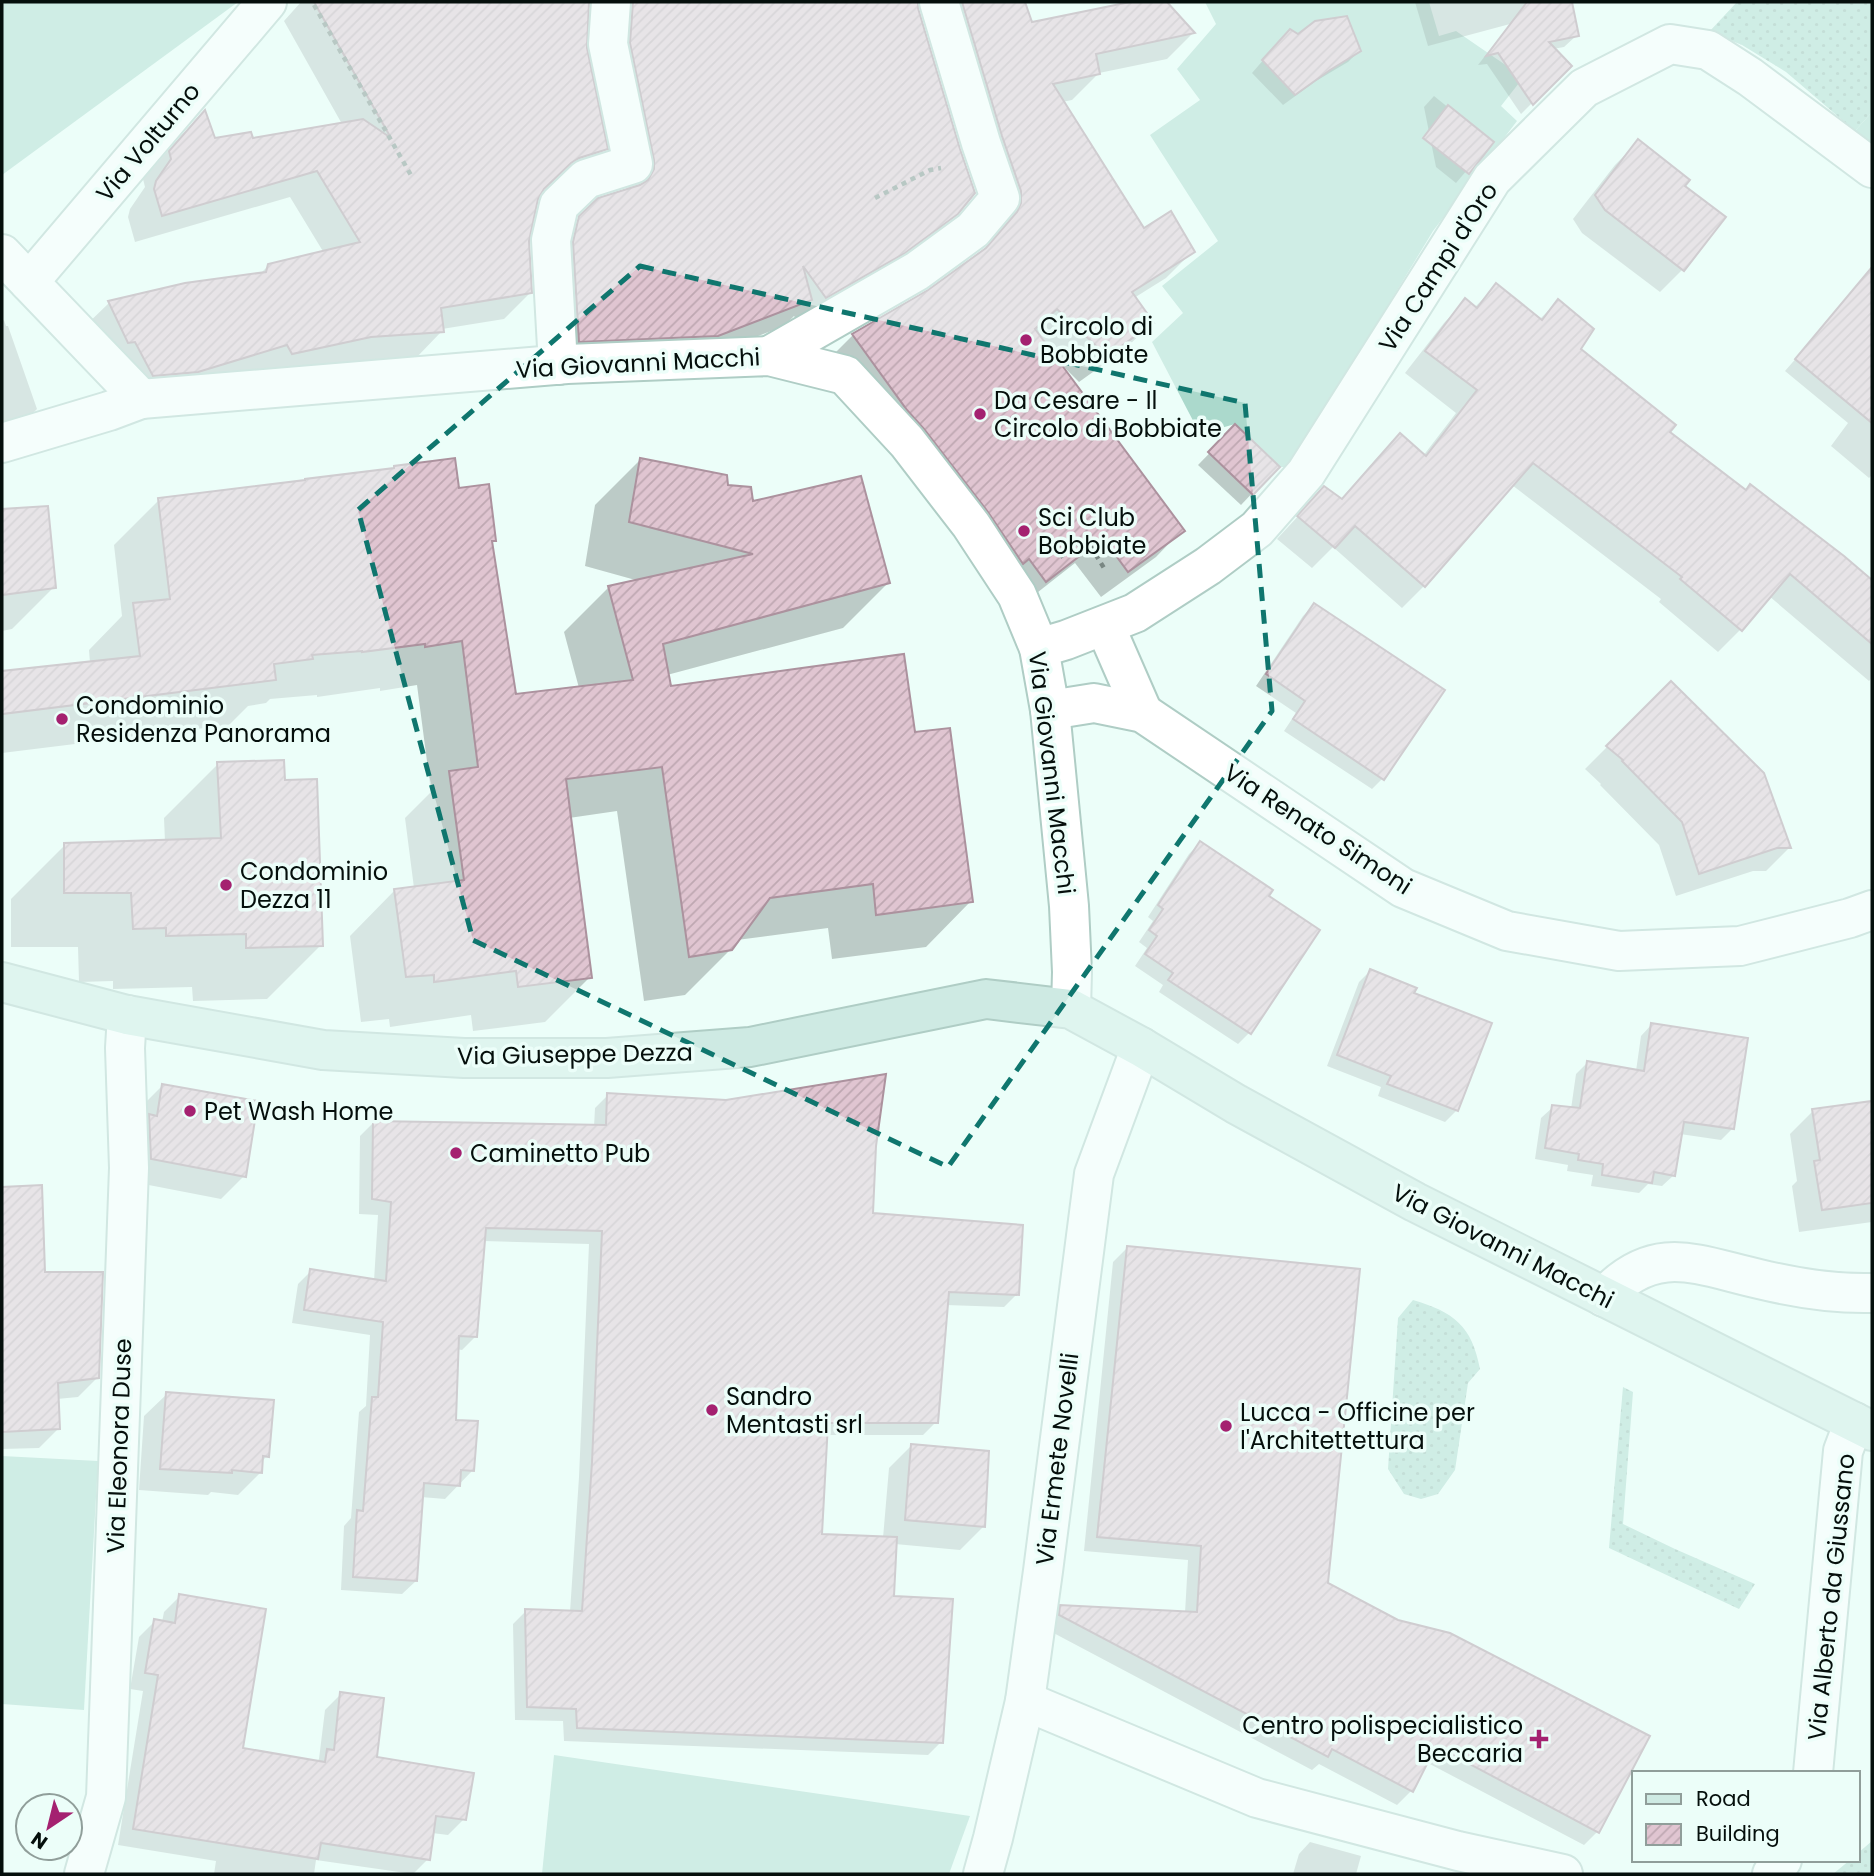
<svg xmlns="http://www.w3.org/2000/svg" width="1874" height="1876" font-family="Poppins,sans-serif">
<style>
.grass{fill:url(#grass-dots)}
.garden{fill:#abd9cc}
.shadow{fill:#0003}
.building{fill:url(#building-hatch);stroke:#ac929e;stroke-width:2}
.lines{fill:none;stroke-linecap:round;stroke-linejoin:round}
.street-casing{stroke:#afcdc5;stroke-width:42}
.secondary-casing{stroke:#afcdc5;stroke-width:42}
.path{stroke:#798783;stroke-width:4.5;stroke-dasharray:5 5;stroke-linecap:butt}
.street{stroke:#fff;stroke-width:38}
.secondary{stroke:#ceeae3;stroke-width:38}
.marked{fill:none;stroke:#0f766e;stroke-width:5;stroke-dasharray:14 9;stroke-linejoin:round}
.poi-dot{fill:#a42170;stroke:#ecfef9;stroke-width:2.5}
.labels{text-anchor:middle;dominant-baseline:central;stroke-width:7;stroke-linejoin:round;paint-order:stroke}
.street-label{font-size:24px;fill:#050f0c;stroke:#ecfef9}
.poi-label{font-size:24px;fill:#050f0c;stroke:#ecfef9;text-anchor:start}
</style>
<defs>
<pattern id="grass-dots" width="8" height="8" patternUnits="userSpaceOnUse" patternTransform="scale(1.75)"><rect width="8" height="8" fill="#abd9cc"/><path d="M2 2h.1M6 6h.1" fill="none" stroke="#92b9ae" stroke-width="1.8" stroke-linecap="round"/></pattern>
<pattern id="building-hatch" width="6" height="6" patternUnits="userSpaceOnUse" patternTransform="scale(1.75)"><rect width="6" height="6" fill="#e0c5d1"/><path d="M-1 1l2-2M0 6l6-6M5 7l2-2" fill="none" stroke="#bfa8b2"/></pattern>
</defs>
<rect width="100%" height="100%" fill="#ecfef9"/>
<!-- grass -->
<g class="grass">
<polygon points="1737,2 1872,2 1872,112 1855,131 1786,72 1742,45 1709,32"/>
<path d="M1413,1300C1454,1312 1472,1326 1480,1369L1468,1383L1455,1470L1438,1494L1421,1499L1404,1494L1388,1469L1398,1318Z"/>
<polygon points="1623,1387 1633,1392 1623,1524 1675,1549 1755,1584 1739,1609 1609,1548"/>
<polygon points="1872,1841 1872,1874 1833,1874 1850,1860 1858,1860 1858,1853"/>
</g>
<!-- garden -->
<g class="garden">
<polygon points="2,2 238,2 2,175"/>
<polygon points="1205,2 1429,2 1439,36 1456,31 1507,66 1519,83 1501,106 1517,121 1433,231 1290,467 1280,467 1235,424 1200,434 1152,342 1183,313 1162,286 1218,241 1150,135 1200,100 1177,69 1216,24"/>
<polygon points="1872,112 1872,146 1855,131"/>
<polygon points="2,1456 98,1461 84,1710 2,1704"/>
<polygon points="554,1755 970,1816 949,1874 542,1874"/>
</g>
<!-- shadow -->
<g class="shadow">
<polygon points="301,2 367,2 373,12 393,2 1024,2 1030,24 1148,2 1165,2 1193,33 1167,59 1099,73 1072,100 1062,102 1143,231 1193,251 1166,278 1134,298 1152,323 1125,349 1079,382 1062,365 1060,366 1182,530 1156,557 1101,597 1075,563 1019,607 827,361 853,335 929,291 977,256 991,241 995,231 928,13 916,6 957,213 929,240 877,279 799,323 794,316 784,326 690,362 553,367 553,245 598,200 628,190 604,70 597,10 587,7 584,43 606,149 579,175 551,184 543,189 536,199 527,241 530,293 504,319 442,329 442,331 416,358 343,363 170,398 82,329 109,303 186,285 260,274 269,265 324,253 290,197 135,242 128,217 130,209 145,187 143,179 179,138 204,113 214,140 252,140 342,124 284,21"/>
<polygon points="1415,2 1570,2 1576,36 1564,47 1553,49 1569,66 1521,114 1487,64 1478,65 1510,24 1428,46"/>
<polygon points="1298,36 1359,51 1348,62 1316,81 1283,105 1252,73 1279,42"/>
<polygon points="1434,96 1491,142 1456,183 1436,167 1424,107"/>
<polygon points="1638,142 1683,269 1660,292 1582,233 1573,219 1615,165"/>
<polygon points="1866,278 1872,283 1872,402 1868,408 1872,411 1872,475 1869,478 1831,446 1848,423 1785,371"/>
<polygon points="1496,286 1539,320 1558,301 1578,349 1668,432 1745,491 1843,557 1872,582 1872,678 1869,681 1769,596 1740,630 1718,652 1659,602 1661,599 1512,485 1424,586 1402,608 1333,547 1312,568 1277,539 1324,488 1340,500 1378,457 1400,435 1423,456 1456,413 1405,373 1444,323 1465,301 1474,308"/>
<polygon points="4,320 6,326 8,326 37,409 17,429 2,434 2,321"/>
<polygon points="1235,427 1277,467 1241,505 1198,465"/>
<polygon points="640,460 726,487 888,583 843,628 667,675 670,688 913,734 971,901 926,947 832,959 828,928 737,940 731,949 685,995 644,1001 617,811 569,818 590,977 545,1022 473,1031 471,1015 390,1027 389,1019 361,1022 350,936 395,890 414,888 405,818 431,792 417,685 380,691 380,688 317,697 317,695 270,699 266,703 248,706 229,725 2,753 2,673 90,663 89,650 122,616 114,545 159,500 392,470 394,467 457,490 495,540 490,544 515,695 579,688 564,632 609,587 639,581 585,566 595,505"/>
<polygon points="46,508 54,587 12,629 2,631 2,511"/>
<polygon points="1314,605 1383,778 1372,789 1284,731 1296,713 1256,686 1303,616"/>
<polygon points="1671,683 1789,848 1766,871 1753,871 1676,896 1659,845 1600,785 1601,784 1585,769"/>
<polygon points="218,764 283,782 321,945 267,999 193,1001 192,987 113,989 113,981 79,982 78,947 11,947 11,899 65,845 165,842 164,818"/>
<polygon points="1200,843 1266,897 1317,930 1249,1033 1238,1044 1159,992 1163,985 1135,966 1147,948 1139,942 1153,921 1148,917 1189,854"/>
<polygon points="1370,971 1412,994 1457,1110 1445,1122 1378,1096 1381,1087 1327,1066 1359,982"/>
<polygon points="1652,1024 1732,1129 1721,1140 1680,1134 1674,1175 1662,1186 1648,1184 1639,1193 1591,1186 1593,1175 1567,1171 1568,1165 1535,1159 1541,1118 1553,1107 1571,1109 1576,1074 1587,1063 1636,1071 1641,1036"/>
<polygon points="162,1086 244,1176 221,1199 128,1181 139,1109"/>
<polygon points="608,1095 874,1146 871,1214 1017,1294 1004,1307 946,1305 936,1422 923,1435 825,1435 820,1535 883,1538 889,1468 912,1445 983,1527 960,1550 895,1544 893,1598 941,1742 928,1755 564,1741 563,1721 515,1720 513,1624 526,1611 570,1612 579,1477 589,1244 483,1241 476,1336 462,1350 456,1349 454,1422 472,1471 445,1499 421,1497 416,1581 402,1594 341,1590 344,1526 351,1518 359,1412 366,1406 370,1335 292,1323 298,1284 311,1271 374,1281 378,1215 359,1214 360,1136 373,1123 594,1127 595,1108"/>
<polygon points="1872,1102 1872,1222 1799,1232 1792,1186 1797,1181 1790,1134 1813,1111"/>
<polygon points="40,1187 43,1273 98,1377 78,1397 57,1399 58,1429 39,1448 2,1449 2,1189"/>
<polygon points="1127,1248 1326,1584 1598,1831 1584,1845 1426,1762 1411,1791 1397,1805 1319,1764 1312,1770 1046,1629 1047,1621 1061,1606 1185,1613 1188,1560 1084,1551 1113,1262"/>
<polygon points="167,1394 267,1456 261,1462 260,1473 238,1495 211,1492 208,1495 139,1490 144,1416"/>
<polygon points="180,1596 241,1749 317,1762 319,1759 325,1710 341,1694 375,1759 464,1819 448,1835 432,1833 428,1859 413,1874 316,1860 314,1874 214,1874 216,1861 118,1845 143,1691 130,1689 139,1637 155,1621 162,1622 164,1612"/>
<polygon points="1310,1842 1361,1856 1356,1874 1293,1874 1299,1854"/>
</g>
<!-- building -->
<g class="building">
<polygon points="314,2 589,2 587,48 608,149 579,158 571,163 544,189 538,199 529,241 532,293 441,308 444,332 371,337 292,354 287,345 198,372 153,376 135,342 128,343 108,301 185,283 266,272 268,264 360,242 317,171 162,216 154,189 156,181 171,159 169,151 205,110 215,138 251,132 253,138 363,119 391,138"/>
<polygon points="633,2 918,2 918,8 960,149 975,193 958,214 905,253 826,298 803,266 812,300 718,336 579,342 573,242 579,216 598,198 640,185 648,180 654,169 654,160 630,43"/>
<polygon points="962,2 1025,2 1032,22 1130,2 1167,2 1195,33 1096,54 1100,74 1053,84 1144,228 1171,211 1195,252 1132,292 1154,323 1107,356 1057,309 1035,329 1185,531 1128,572 1103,538 1046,582 1029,559 1023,564 988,512 924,429 907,410 852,334 928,290 986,248 1017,212 1021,203 1021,191 1002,136"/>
<polygon points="1527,2 1572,2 1579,36 1549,42 1572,66 1533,105 1498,53 1486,56"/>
<polygon points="1347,16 1361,51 1330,70 1295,95 1262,60 1290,29 1298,34 1315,21"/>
<polygon points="1448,105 1494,142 1469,174 1423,138"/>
<polygon points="1638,139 1690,180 1685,186 1726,217 1684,271 1605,210 1595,195"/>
<polygon points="1872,267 1872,423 1795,359"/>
<polygon points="1496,283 1542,320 1558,299 1594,329 1581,349 1676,425 1670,432 1746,490 1750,484 1844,556 1872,580 1872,644 1790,574 1742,631 1680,579 1682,577 1533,463 1425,587 1355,526 1335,548 1297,516 1324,486 1342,499 1400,433 1426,456 1477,390 1425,351 1465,298 1477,308"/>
<polygon points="1235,424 1280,467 1253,495 1208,452"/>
<polygon points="455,458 459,488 489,484 496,541 492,541 516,694 633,680 608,586 753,554 629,522 640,458 727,475 728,485 751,487 753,501 861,476 890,583 663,644 671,686 904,654 915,732 950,728 973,902 876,915 873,884 770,898 732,950 689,957 662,767 566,779 592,978 518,987 516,971 434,982 434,975 406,977 394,889 464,880 449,771 478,767 462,641 425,647 425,644 362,652 362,651 312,655 313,659 274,664 276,680 2,714 2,671 140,656 133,603 170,599 158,498 305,480 305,479 394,468 394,466"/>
<polygon points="48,506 56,588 2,595 2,509"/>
<polygon points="1314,603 1445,690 1384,780 1293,719 1305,701 1266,674"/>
<polygon points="1671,681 1764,773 1791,848 1777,848 1699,874 1682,822 1622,761 1623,760 1606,746"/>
<polygon points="284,760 285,780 317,779 323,946 246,948 246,934 166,936 166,928 133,929 131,893 64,893 64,843 221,838 217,762"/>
<polygon points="1200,841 1273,890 1269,896 1320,930 1251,1034 1168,980 1173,973 1145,954 1157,936 1149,930 1163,909 1158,905"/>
<polygon points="1370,969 1417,988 1414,993 1492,1023 1458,1111 1387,1084 1391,1076 1337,1055"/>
<polygon points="1651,1023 1748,1038 1734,1129 1684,1122 1675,1176 1654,1172 1652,1183 1602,1175 1603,1164 1578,1160 1579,1154 1545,1148 1552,1105 1580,1108 1587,1061 1644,1071"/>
<polygon points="886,1074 876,1146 873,1213 1023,1225 1019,1295 949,1292 938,1423 828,1423 822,1534 897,1537 894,1596 953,1599 943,1743 577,1728 576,1709 527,1707 525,1609 582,1611 592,1462 602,1231 486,1228 477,1337 459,1336 456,1420 478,1421 474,1471 461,1470 460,1486 424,1483 417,1581 353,1577 357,1510 363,1511 372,1397 378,1397 383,1322 304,1310 310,1269 386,1281 391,1202 372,1199 373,1121 606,1125 607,1093 726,1100"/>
<polygon points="162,1084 258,1101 246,1177 151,1159 149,1114 157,1116"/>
<polygon points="1872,1101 1872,1203 1822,1210 1814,1161 1820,1160 1812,1109"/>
<polygon points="42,1185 45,1272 103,1272 99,1378 58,1383 60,1429 2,1432 2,1187"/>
<polygon points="1127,1246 1360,1269 1328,1583 1398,1620 1450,1633 1650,1736 1599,1833 1436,1746 1413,1792 1332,1749 1328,1757 1059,1615 1060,1605 1197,1612 1201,1546 1097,1537"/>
<polygon points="166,1392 274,1400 269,1457 263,1456 262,1473 232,1470 232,1473 160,1469"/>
<polygon points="911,1444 989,1451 985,1527 905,1520"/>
<polygon points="179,1594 266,1609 243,1748 325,1762 327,1749 334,1750 340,1692 384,1698 377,1757 474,1773 466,1820 436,1816 430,1860 321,1843 318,1859 133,1829 158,1675 145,1673 154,1619 175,1623"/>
</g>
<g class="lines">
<!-- street casing -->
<g class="street-casing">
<g id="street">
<polyline points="2,254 141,399 567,364 769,356 845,375 907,442 971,525 1017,595 1039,648 1050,710 1069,906 1072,972 1071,1009"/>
<polyline points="29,282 267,2"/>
<polyline points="769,356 917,271 973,230 1000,198 981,143 939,2"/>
<polyline points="558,365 551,240 559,205 586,179 633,164 608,44 611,2"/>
<polyline points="2,443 109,411 141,399"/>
<polyline points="1105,626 1143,713"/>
<polyline points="1039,648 1066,640 1135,613 1208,566 1257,529 1306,473 1492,179 1584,88 1670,44 1708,50 1750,77 1872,168"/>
<polyline points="1050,710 1094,703 1143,713 1403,888 1507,931 1619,951 1740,946 1850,918 1872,910"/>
<path d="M1604,1297C1655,1242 1697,1265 1759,1279C1796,1288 1834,1294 1872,1293"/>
<polyline points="1025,1701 1257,1798 1458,1851 1563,1874"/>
<polyline points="1813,1773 1843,1451 1854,1422"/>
<polyline points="84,1874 106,1797 129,1168 125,1048 127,1015"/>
<polyline points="983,1874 993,1838 1025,1701 1043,1571 1094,1174 1141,1047"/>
<polyline points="1772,1874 1782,1860"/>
</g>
</g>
<!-- secondary casing -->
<g class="secondary-casing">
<polyline id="secondary" points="2,982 127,1015 323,1050 464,1058 607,1058 750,1047 986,999 1071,1009 1141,1047 1236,1104 1415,1202 1872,1431"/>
</g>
<!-- path -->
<g class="path">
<polyline points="314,5 412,177"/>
<polyline points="875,198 930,170 941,168"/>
<polyline points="1060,557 1086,539 1104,568"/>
</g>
<!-- street -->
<use href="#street" class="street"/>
<!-- secondary -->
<use href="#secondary" class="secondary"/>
</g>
<!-- marked area -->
<path d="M0 0H1874V1876H0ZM640,266L1245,403L1272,711L948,1167L473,940L358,510Z" fill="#ecfef9" fill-opacity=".55" fill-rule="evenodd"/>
<path class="marked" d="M640,266L1245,403L1272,711L948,1167L473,940L358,510Z"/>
<!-- markers -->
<g class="poi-dot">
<circle cx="1026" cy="340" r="7"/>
<circle cx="980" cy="414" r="7"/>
<circle cx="1024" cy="531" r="7"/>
<circle cx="62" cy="719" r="7"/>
<circle cx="226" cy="885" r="7"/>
<circle cx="190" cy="1111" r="7"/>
<circle cx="456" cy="1153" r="7"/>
<circle cx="712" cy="1410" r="7"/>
<circle cx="1226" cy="1426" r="7"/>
<path d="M1535.5 1728.5h7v7h7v7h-7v7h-7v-7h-7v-7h7z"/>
</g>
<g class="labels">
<!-- street labels -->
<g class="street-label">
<text transform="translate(148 142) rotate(-50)">Via Volturno</text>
<text transform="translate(1438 267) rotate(-57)">Via Campi d'Oro</text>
<text transform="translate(638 363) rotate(-3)">Via Giovanni Macchi</text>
<text transform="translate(1052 773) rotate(83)">Via Giovanni Macchi</text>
<text transform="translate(1318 829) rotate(33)">Via Renato Simoni</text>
<text transform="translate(575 1054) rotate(-1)">Via Giuseppe Dezza</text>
<text transform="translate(1503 1246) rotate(27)">Via Giovanni Macchi</text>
<text transform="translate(119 1446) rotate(-88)">Via Eleonora Duse</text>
<text transform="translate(1057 1459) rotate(-83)">Via Ermete Novelli</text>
<text transform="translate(1831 1597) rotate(-84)">Via Alberto da Giussano</text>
</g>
<!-- poi labels -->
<g class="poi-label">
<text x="1040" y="326">Circolo di<tspan x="1040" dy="28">Bobbiate</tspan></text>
<text x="994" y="400">Da Cesare - Il<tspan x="994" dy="28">Circolo di Bobbiate</tspan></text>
<text x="1038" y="517">Sci Club<tspan x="1038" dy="28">Bobbiate</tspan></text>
<text x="76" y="705">Condominio<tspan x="76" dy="28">Residenza Panorama</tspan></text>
<text x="240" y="871">Condominio<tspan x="240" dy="28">Dezza 11</tspan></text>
<text x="204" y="1111">Pet Wash Home</text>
<text x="470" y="1153">Caminetto Pub</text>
<text x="726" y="1396">Sandro<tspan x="726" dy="28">Mentasti srl</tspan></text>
<text x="1240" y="1412">Lucca - Officine per<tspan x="1240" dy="28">l'Architettettura</tspan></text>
<text x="1523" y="1725" text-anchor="end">Centro polispecialistico<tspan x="1523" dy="28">Beccaria</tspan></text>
</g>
</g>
<!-- border -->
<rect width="1874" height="1876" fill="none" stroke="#050f0c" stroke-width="7"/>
<!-- legend -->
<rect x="1632" y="1771" width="228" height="91" fill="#ecfef9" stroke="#909e9a" stroke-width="2"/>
<rect x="1646" y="1794" width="35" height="10" fill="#ceeae3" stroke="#909e9a" stroke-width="2"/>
<text x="1696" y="1806" font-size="21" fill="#050f0c">Road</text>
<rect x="1646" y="1824" width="35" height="21" fill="url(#building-hatch)" stroke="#909e9a" stroke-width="2"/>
<text x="1696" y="1841" font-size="21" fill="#050f0c">Building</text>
<!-- north arrow -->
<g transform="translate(49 1827) rotate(215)"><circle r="33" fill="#ecfef9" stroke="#909e9a" stroke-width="2"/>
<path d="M0-5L12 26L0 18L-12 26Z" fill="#a42170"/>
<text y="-10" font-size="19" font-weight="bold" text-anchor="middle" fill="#050f0c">N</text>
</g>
</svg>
